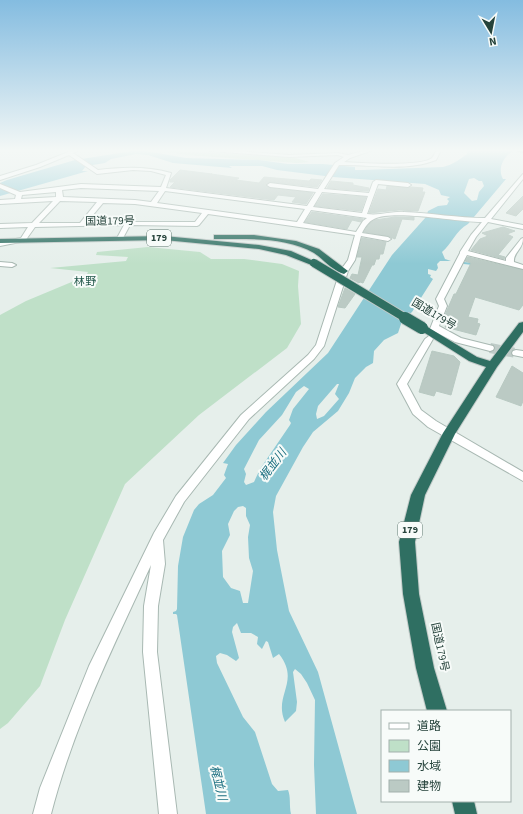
<svg xmlns="http://www.w3.org/2000/svg" width="523" height="814" font-family="'Source Sans 3','Noto Sans JP',sans-serif">
<style>
.green{fill:#bfe0c8}
.water{fill:#8ec9d4;fill-rule:evenodd}
.lines{fill:none;stroke-linecap:round;stroke-linejoin:round}
.stream{stroke:#8ec9d4;stroke-width:2}
.building{fill:#bbcac4;stroke:#b8c9c2}
.minor-tunnel{stroke:#bfccc8;stroke-width:10;stroke-dasharray:10 4.5;stroke-linecap:butt}
.minor-casing{stroke:#a8b8b2;stroke-width:2}
.highway-casing{stroke:#c2cac8;stroke-width:2}
.minor{fill:#fff;fill-rule:evenodd}
.highway{fill:#2f6f62;fill-rule:evenodd}
.highway-bridge-far1-casing{stroke:#c2cac8;stroke-width:10;stroke-linecap:butt}
.highway-bridge-casing{stroke:#c2cac8;stroke-width:14;stroke-linecap:butt}
.highway-bridge-far1{stroke:#2f6f62;stroke-width:8}
.highway-bridge{stroke:#2f6f62;stroke-width:12}
.labels{text-anchor:middle;dominant-baseline:central;stroke-width:4;stroke-linejoin:round;paint-order:stroke}
.shield{fill:#f7fbf9;stroke:#637a73;stroke-width:1}
.shield-label{font-size:10px;font-weight:bold;fill:#24423a}
.street-label{font-size:11px;fill:#24423a;stroke:#f7fbf9}
.far-quarter-label{font-size:11px;fill:#1f5548;stroke:#f7fbf9}
.water-label{font-size:12px;font-style:italic;fill:#1c6f80;stroke:#f7fbf9}
</style>
<rect width="100%" height="100%" fill="#e6efeb"/>
<!-- green -->
<g class="green">
<polygon points="157,150 292,157 309,162 297,163 188,155"/>
<polygon points="148,247 200,252 211,259 244,259 282,264 299,271 298,286 301,324 287,348 199,415 125,484 65,620 40,686 8,723 0,729 0,315 26,301 86,276 88,272 50,268 126,261 128,257 96,255 97,252"/>
</g>
<!-- water -->
<path class="water" d="M139,150L186,158L259,160L288,164H323L355,167V170H362L443,167C452,165 459,160 467,154L468,150L513,151C504,156 497,168 503,179H506L468,224C456,230 451,245 442,252L445,259L451,261H440L437,264L438,268L436,271L428,269V274L431,275L430,277L433,279L412,312L402,321L398,333L384,340L374,351L373,363L366,367L355,378L349,393L338,411L313,432L303,447L276,496L273,512L277,550L289,611L318,672L357,814H316L314,765L315,700L307,683L301,674L295,669L293,672L297,702L296,711L285,722C273,695 301,682 279,654L273,658L268,642L266,641L262,649L257,644L258,637L251,633H241L237,623L233,627L232,632L239,658L236,661L227,655L220,653L216,656L217,663L243,717L255,732L272,784L278,791L288,790C291,797 289,805 291,814H206L177,615L176,614H173V612L176,611L177,609L178,566L183,537L194,510L199,504L213,495L226,478L224,475L228,464L223,463L236,445L266,412L328,353L392,255L426,217L428,211L438,206L447,205L449,201L447,199L450,197L441,195L439,190L425,184L333,177L277,170L262,166H229L232,168L173,163L148,155L136,154L111,159L105,163L86,166L82,171H88L81,173L0,196V183L7,180L75,160ZM474,178L479,181H482L484,186L479,192L477,200L472,201L464,193L469,179ZM337,384H339L335,394L339,399L324,416L317,419L316,414L318,406ZM304,386L309,389L293,409L289,420L291,423L290,425L260,469L254,482L246,485L244,482L246,474L244,469L259,440L282,415L296,392ZM243,506L246,508V516L250,525L248,537L249,558L253,571L248,603H243L240,591L231,588L223,577L222,551L230,535L228,524L234,511L238,507Z"/>
<g class="lines">
<!-- stream -->
<polyline class="stream" points="464,263 473,264"/>
</g>
<!-- building -->
<g class="building">
<polygon points="180,170 212,174 211,174 239,178 236,180 259,183 264,177 309,181 311,179 322,180 317,187 270,182 266,185 270,188 313,193 306,204 292,202 296,197 278,195 274,200 170,187 175,182 170,182 170,180"/>
<polygon points="331,181 353,183 353,185 369,188 368,191 327,188"/>
<polygon points="387,186 408,188 411,187 423,188 422,192 425,192 418,211 399,210 369,213 378,189 386,190"/>
<polygon points="323,194 366,197 361,211 315,206"/>
<polygon points="523,196 523,209 516,216 506,213"/>
<polygon points="312,212 363,219 361,222 352,220 347,229 305,222"/>
<polygon points="395,217 414,217 414,220 402,219 395,239 388,236 364,232 369,224 375,220"/>
<polygon points="503,227 515,231 507,234 513,237 498,255 505,257 504,259 471,250 480,239 488,236 482,233"/>
<polygon points="362,238 386,242 383,254 380,254 379,259 376,259 374,265 372,265 363,283 360,282 359,283 350,278 352,274 358,275 362,257 357,257"/>
<polygon points="468,257 523,270 523,305 519,310 475,297 468,317 478,319 477,323 480,324 476,335 445,327 450,316 445,315 454,294 456,294 471,263 465,261"/>
<polygon points="345,288 355,294 345,308 338,307"/>
<polygon points="432,351 454,356 460,362 451,395 436,391 434,396 419,392"/>
<polygon points="512,366 523,373 523,401 521,406 496,397"/>
</g>
<g class="lines">
<!-- minor-tunnel -->
<polyline class="minor-tunnel" points="490,348 516,353"/>
<!-- minor casing -->
<g class="minor-casing">
<g id="minor">
<path d="M73,150L77,151L73,153L98,170C123,167 146,166 171,173L166,188L307,206L316,192L270,187L267,185L270,183L318,189L335,163L344,157L338,155L289,157L210,151L208,150H226L289,155L338,153L348,155L367,150H373L350,158L344,162C359,163 421,167 432,158C434,156 435,152 437,150H441L436,160C405,172 371,164 339,165L324,189L369,193L373,182L376,180L408,183L411,185L408,187L378,184L367,214C379,216 392,211 404,212C431,213 458,218 485,218L523,174V179L491,219L523,225V229L488,222L476,237L468,251L506,261V258L521,239L523,238C523,250 513,252 514,262L523,265V269L467,255L444,299L447,306L439,326L461,338L493,346L494,348L493,350L490,351L455,342L430,329L439,306L436,299L460,253V252L471,235L482,222C457,222 393,209 374,219C368,222 365,227 362,233L388,237L391,239L388,241L361,236L355,260L348,271L324,346L314,359L249,419L184,502L163,540L165,564L158,606L157,652L177,814H159L143,652L144,606L151,565C114,645 73,728 51,814H33L40,788L89,666L154,533L176,496L241,415L308,355L316,345L340,271L348,260L355,235L208,214L199,225L197,226L130,225L123,238L120,240L117,238L124,225L35,227L25,241L0,246V242L21,238L28,227L0,228V224L32,223L53,201L0,204V200L15,199L16,195L0,188V184L20,192L81,184L161,187L166,175L151,171L133,170L97,174L69,155L40,167L0,180V176L36,165ZM81,188L159,191L151,202L135,200L63,197L62,190ZM165,191L305,209L297,222L157,203ZM56,192V197L21,199L22,195ZM322,192L368,196L362,213L313,207ZM60,201L97,202L80,223H39ZM103,203L135,204L202,213L195,222H87ZM311,210L367,218L363,221L356,232L303,223Z"/>
<polygon points="0,262 12,263 16,265 12,267 0,266"/>
<polygon points="429,336 433,339 407,384 421,410 436,421 523,472 523,481 428,427 413,414 397,384 425,339"/>
<polygon points="516,350 523,351 523,357 513,355 512,353 513,351"/>
</g>
</g>
<!-- highway casing -->
<g class="highway-casing">
<g id="highway">
<polygon points="516,150 523,150 523,153 517,151"/>
<path d="M214,235H254L296,241L319,249L348,271L344,274L341,273C330,268 323,259 314,253C286,237 248,239 217,239H214Z"/>
<polygon points="164,236 259,245 291,251 318,263 314,266 286,255 259,249 164,240 0,243 0,239"/>
<polygon points="523,322 523,332 497,367 455,434 425,495 415,542 419,594 434,668 447,711 427,711 416,668 403,594 399,542 411,495 443,433 486,367 469,361 417,328 418,326 426,326 477,357 490,361 519,323"/>
<polygon points="452,801 474,801 477,814 455,814"/>
</g>
</g>
<!-- minor -->
<use href="#minor" class="minor"/>
<!-- highway -->
<use href="#highway" class="highway"/>
<!-- highway-bridge-far1 casing -->
<g class="highway-bridge-far1-casing">
<polyline id="highway-bridge-far1" points="314,263 407,319"/>
</g>
<!-- highway-bridge casing -->
<g class="highway-bridge-casing">
<polyline id="highway-bridge" points="405,318 422,328"/>
</g>
<!-- highway-bridge-far1 -->
<use href="#highway-bridge-far1" class="highway-bridge-far1"/>
<!-- highway-bridge -->
<use href="#highway-bridge" class="highway-bridge"/>
</g>
<!-- sky -->
<linearGradient id="sky" x2="0" y2="1"><stop stop-color="#84bce0"/><stop offset="0.57" stop-color="#f4f8f6"/><stop offset="1" stop-color="#f4f8f6" stop-opacity="0"/></linearGradient>
<rect width="523" height="264" fill="url(#sky)"/>
<g class="labels">
<!-- shield labels -->
<g class="shield">
<rect x="147" y="230" width="24" height="16" rx="3"/>
<rect x="398" y="522" width="24" height="16" rx="3"/>
</g>
<g class="shield-label">
<text x="159" y="238">179</text>
<text x="410" y="530">179</text>
</g>
<!-- street labels -->
<g class="street-label">
<text transform="translate(110 221) rotate(-1)">国道179号</text>
<text transform="translate(434 314) rotate(31)">国道179号</text>
<text transform="translate(440 647) rotate(78)">国道179号</text>
</g>
<!-- far-quarter labels -->
<g class="far-quarter-label">
<text x="85" y="281">林野</text>
</g>
<!-- water labels -->
<g class="water-label">
<text transform="translate(273 465) rotate(-53)">梶並川</text>
<text transform="translate(218 783) rotate(76)">梶並川</text>
</g>
</g>
<!-- legend -->
<rect x="381" y="710" width="130" height="92" fill="#f7fbf9" stroke="#a3b1ad"/>
<rect x="389" y="723" width="20" height="6" fill="#ffffff" stroke="#a3b1ad"/>
<text x="417" y="730" font-size="12" fill="#24423a">道路</text>
<rect x="389" y="740" width="20" height="12" fill="#bfe0c8" stroke="#a3b1ad"/>
<text x="417" y="750" font-size="12" fill="#24423a">公園</text>
<rect x="389" y="760" width="20" height="12" fill="#8ec9d4" stroke="#a3b1ad"/>
<text x="417" y="770" font-size="12" fill="#24423a">水域</text>
<rect x="389" y="780" width="20" height="12" fill="#bbcac4" stroke="#a3b1ad"/>
<text x="417" y="790" font-size="12" fill="#24423a">建物</text>
<!-- north arrow -->
<g transform="translate(491 32) rotate(170)" stroke="#f7fbf9" stroke-width="3" paint-order="stroke">
<path d="M0-3L7 15L0 10L-7 15Z" fill="#24423a"/>
<text y="-6" font-size="11" font-weight="bold" text-anchor="middle" fill="#24423a">N</text>
</g>
</svg>
